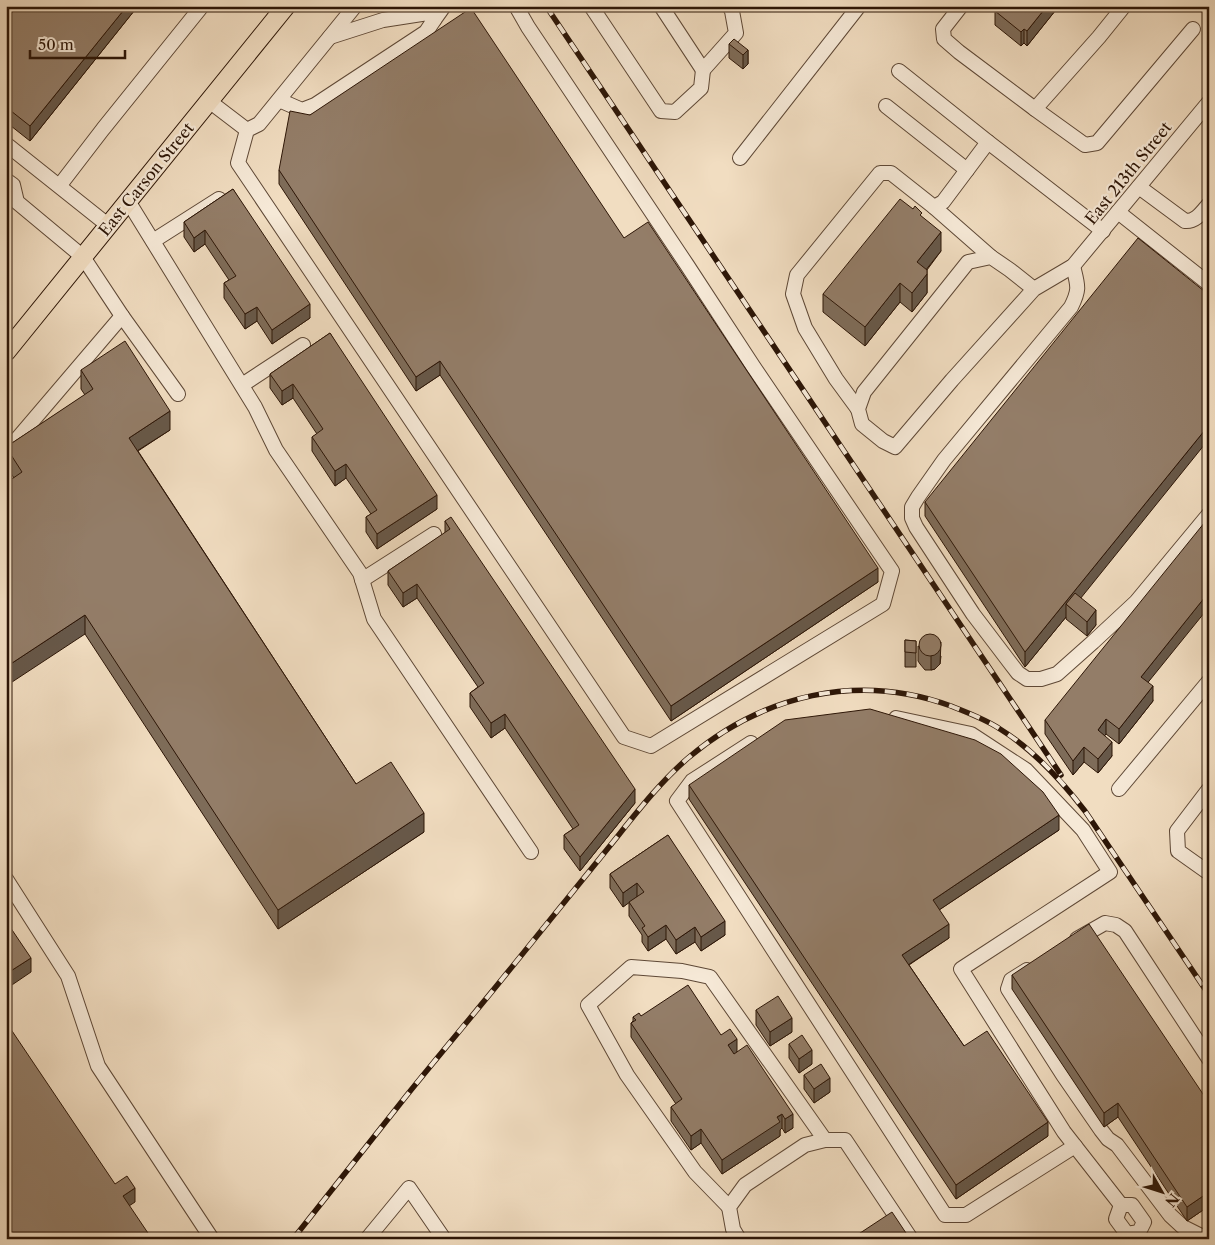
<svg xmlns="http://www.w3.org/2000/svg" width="1215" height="1245" font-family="'Libre Caslon Text',serif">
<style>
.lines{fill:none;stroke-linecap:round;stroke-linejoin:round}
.minor-casing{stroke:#5e4836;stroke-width:16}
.major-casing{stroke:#2d1607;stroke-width:20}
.minor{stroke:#f6e9d7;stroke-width:14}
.major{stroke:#f1ddc1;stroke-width:18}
.rail-casing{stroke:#2d1607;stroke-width:5.5}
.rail{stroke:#f6e9d7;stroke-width:4;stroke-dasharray:11;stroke-linecap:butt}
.wall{fill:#7e6c59;stroke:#2d1607}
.shaded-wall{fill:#675849;stroke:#2d1607}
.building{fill:#937d68;stroke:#2d1607}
.labels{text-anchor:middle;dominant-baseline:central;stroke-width:4.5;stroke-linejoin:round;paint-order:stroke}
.street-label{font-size:16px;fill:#2d1607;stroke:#f6e9d7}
</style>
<rect width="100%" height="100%" fill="#f1ddc1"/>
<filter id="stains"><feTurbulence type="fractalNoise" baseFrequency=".004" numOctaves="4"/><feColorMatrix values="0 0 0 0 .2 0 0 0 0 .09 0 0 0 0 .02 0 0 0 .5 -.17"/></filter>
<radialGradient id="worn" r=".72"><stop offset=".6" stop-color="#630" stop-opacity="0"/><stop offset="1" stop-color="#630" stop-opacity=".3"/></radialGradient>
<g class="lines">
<!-- minor casing -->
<g class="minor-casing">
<g id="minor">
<polyline points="355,6 259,124 247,130 238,163 624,737 651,746 883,604 892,571 753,366 687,265 528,27 516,6"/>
<polyline points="591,6 661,111 675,112 701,88 703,70"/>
<polyline points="661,6 703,70 736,33 732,11 729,6"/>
<polyline points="961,6 943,29 944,39 959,52 1035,109 1099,37 1124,6"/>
<polyline points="1208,6 1209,7"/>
<polyline points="434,20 444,6"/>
<polyline points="899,71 988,142 1103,231"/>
<polyline points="279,100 302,110 315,105 426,32 434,20 428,13 383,20 330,37"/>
<polyline points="209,101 247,130"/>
<polyline points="886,106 967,170"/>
<polyline points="1035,109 1085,145 1097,143 1193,29"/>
<polyline points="6,144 109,226"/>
<polyline points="740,158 859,6"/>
<polyline points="6,180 13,185 17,202 83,257 122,316"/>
<polyline points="60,185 103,129 202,6"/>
<path d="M1139,187L1185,221C1196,222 1202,212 1209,204"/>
<polyline points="128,201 255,407 276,450 360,573 374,619 531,852"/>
<polyline points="934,207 991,257"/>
<polyline points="1118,212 1209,284"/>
<polyline points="153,241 219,199"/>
<path d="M1073,266C1078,286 1080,289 1071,307L944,460L918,497L912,507V518L916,527L973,614L1011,664L1018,673L1027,679H1041L1057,674L1093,642L1136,602L1209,514"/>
<polyline points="1034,289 952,380 895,447 883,441 862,424 858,409 864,392 968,262 991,257 1010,270 1034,289 1073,266 1209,102"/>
<polyline points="242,385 303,345"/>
<polyline points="858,409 836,379 805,328 793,294 797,275 880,173 891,173 934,207 943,202 988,142"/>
<polyline points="6,452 122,316 178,394"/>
<polyline points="362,580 434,534"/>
<polyline points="896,718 971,734 1026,770 1083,830 1110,872 961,969 1064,1132 1121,1205"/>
<polyline points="751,743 692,781 677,801 945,1215 966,1215 1075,1146"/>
<polyline points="1119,789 1209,681"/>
<polyline points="1209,789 1177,831 1178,851 1209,873"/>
<polyline points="6,879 68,976 98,1066 212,1239"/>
<polyline points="1077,939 1105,923 1116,925 1125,931 1209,1059"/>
<polyline points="1027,970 1011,980 1008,989 1063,1075 1101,1130 1108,1139 1117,1145 1170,1215 1183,1227 1207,1239"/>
<polygon points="1121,1205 1132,1205 1144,1222 1139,1232 1127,1234 1116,1219"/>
<polyline points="729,1207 695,1172 627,1075 588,1005 631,967 682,971 710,977 825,1140"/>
<polyline points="367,1239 409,1188 444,1239"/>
<polyline points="739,1239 733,1229 729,1207 745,1185 805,1145 825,1140 845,1140 911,1239"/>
</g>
</g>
<!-- major casing -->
<g class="major-casing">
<polyline id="major" points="6,352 286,6"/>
</g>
<!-- minor -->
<use href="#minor" class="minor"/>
<!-- major -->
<use href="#major" class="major"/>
<!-- rail casing -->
<g class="rail-casing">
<g id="rail">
<polyline points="546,6 1061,775"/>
<path d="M293,1239C331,1191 369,1143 407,1095C440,1054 474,1014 507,973C541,931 575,889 609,847C634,816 658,784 688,758C762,695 858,672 951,706C968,713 985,719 1000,729C1034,750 1061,780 1085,811L1209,995"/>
</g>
</g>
<!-- rail -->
<use href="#rail" class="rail"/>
</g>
<!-- wall -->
<g class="wall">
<polygon points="6,6 138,6 30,141 6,122"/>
<polygon points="995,6 1059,6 1027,46 1024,43 1021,46 995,25"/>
<polygon points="729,44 748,50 748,64 743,69 729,58"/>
<polygon points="279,170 624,238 878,582 671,721 440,375 416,391 279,184"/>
<polygon points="233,189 310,318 272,344 257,321 245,329 224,298 224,283 229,280 205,244 194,252 184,237 184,222"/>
<polygon points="922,217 941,251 927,270 927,293 912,312 900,302 865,346 823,312 823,294"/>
<polygon points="330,333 437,509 377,549 366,532 366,517 371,514 346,478 335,486 312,451 312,437 317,434 293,398 282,405 270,388 270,374"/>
<polygon points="81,370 170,430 138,451 356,784 424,832 278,929 85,634 14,478 6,466 6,447 85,395 81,389"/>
<polygon points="925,502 1081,598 1096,625 1087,636 1066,619 1066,617 1025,667 925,516"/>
<polygon points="445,521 635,803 580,871 564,849 564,835 573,829 505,728 491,738 470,707 470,693 478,687 417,598 403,607 388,585 388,571 445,533"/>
<polygon points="905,640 916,641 916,667 905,667"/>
<polygon points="918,646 941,656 940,664 935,669 931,670 925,670 920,664 918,661"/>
<polygon points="1148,682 1153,701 1119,744 1106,734 1104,736 1112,756 1098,773 1084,762 1073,775 1045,734 1045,720"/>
<polygon points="689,785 1059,830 939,910 949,938 909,965 964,1046 1048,1136 956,1199 689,799"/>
<polygon points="668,835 725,935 701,951 695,942 676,954 666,939 648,951 642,942 642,935 629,916 629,902 623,907 610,888 610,874"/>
<polygon points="1012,975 1209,1103 1209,1206 1187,1221 1118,1117 1104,1127 1012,989"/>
<polygon points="756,1010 792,1032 770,1046 756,1025"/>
<polygon points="641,1016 721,1035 737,1053 793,1128 785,1133 782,1128 780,1130 780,1136 722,1174 701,1143 691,1150 671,1121 671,1107 676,1104 631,1037 631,1023 633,1021 633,1017"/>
<polygon points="789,1044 812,1064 799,1073 789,1058"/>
<polygon points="804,1075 830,1092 814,1103 804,1089"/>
</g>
<!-- shaded-wall -->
<g class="shaded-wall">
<polygon points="127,6 138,6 30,141 30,126"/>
<polygon points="1047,6 1059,6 1027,46 1027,31"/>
<polygon points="1024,29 1024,43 1021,46 1021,32"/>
<polygon points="748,50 748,64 743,69 743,55"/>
<polygon points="205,230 205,244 194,252 194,238"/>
<polygon points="941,232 941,251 917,281 917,262"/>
<polygon points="927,274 927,293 912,312 912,293"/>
<polygon points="900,283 900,302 865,346 865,327"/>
<polygon points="310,304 310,318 272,344 272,330"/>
<polygon points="257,307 257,321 245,329 245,314"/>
<polygon points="440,361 440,375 416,391 416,377"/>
<polygon points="293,384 293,398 282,405 282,391"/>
<polygon points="170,411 170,430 129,456 129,438"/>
<polygon points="1209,425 1209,439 1072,609 1066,604 1066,617 1025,667 1025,652"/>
<polygon points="346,464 346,478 335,486 335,471"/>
<polygon points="437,495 437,509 377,549 377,534"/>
<polygon points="878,568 878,582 671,721 671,706"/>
<polygon points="417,584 417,598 403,607 403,593"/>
<polygon points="1209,592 1209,607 1141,691 1141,677"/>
<polygon points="1096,610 1096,625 1087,636 1087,622"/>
<polygon points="85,615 85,634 6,686 6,667"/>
<polygon points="941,642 940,664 935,669 931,670 931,656"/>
<polygon points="1153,686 1153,701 1119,744 1119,729"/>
<polygon points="505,714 505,728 491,738 491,723"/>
<polygon points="1106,719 1106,734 1098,745 1098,730"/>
<polygon points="1112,742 1112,756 1098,773 1098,759"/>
<polygon points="1084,747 1084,762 1073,775 1073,761"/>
<polygon points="635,789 635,803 580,871 580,857"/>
<polygon points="424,813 424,832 278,929 278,910"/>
<polygon points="1059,815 1059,830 933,914 933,900"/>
<polygon points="637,883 637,897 623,907 623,893"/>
<polygon points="725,921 725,935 701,951 701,937"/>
<polygon points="949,924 949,938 902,969 902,955"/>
<polygon points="666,925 666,939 648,951 648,937"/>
<polygon points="695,927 695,942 676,954 676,940"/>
<polygon points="31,958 31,972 6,989 6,974"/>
<polygon points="792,1018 792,1032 770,1046 770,1032"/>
<polygon points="737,1039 737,1053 728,1059 728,1045"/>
<polygon points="812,1050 812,1064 799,1073 799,1059"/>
<polygon points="830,1078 830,1092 814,1103 814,1089"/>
<polygon points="1118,1103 1118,1117 1104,1127 1104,1113"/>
<polygon points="782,1114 782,1128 780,1130 780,1136 722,1174 722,1160"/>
<polygon points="793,1114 793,1128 785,1133 785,1119"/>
<polygon points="1048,1122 1048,1136 956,1199 956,1185"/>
<polygon points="701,1129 701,1143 691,1150 691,1136"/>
<polygon points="135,1188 135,1202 123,1210 123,1196"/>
<polygon points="1209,1192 1209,1206 1187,1221 1187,1207"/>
</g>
<!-- building -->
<g class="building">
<polygon points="6,6 127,6 30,126 6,107"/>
<polygon points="996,6 1047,6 1027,31 1024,29 1021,32 995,11 998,8"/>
<polygon points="471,8 624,238 648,222 878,568 671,706 440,361 416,377 279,170 290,111 310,115"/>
<polygon points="734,39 748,50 743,55 729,44"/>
<polygon points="233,189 310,304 272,330 257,307 245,314 224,283 236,276 205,230 194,238 184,222"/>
<polygon points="900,199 913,209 915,206 922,213 920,215 941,232 917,262 927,270 927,274 912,293 900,283 865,327 823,294"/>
<polygon points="1138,238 1209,295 1209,425 1025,652 925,502"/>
<polygon points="330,333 437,495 377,534 366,517 377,510 346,464 335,471 312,437 323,429 293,384 282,391 270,374"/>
<polygon points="125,341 170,411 129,438 356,784 391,762 424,813 278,910 85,615 6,667 6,483 22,472 6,447 93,389 81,370"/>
<polygon points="451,517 635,789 580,857 564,835 579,825 505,714 491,723 470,693 484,683 417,584 403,593 388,571 450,529 445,521"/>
<polygon points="1209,517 1209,592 1141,677 1153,686 1119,729 1106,719 1098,730 1112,742 1098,759 1084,747 1073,761 1045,720"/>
<polygon points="1075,593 1096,610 1087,622 1066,604"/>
<circle cx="930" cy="645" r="11"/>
<polygon points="905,640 916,641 916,653 905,652"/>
<polygon points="870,709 975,740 1001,754 1043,792 1059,815 933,900 949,924 902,955 964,1046 987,1031 1048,1122 956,1185 689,785 785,720"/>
<polygon points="668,835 725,921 701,937 695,927 676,940 666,925 648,937 642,928 645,926 629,902 644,892 637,883 623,893 610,874"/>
<polygon points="6,921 31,958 6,974"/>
<polygon points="1089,924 1209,1103 1209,1192 1187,1207 1118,1103 1104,1113 1012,975"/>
<polygon points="688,985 721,1035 730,1029 737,1039 728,1045 734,1054 747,1045 793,1114 785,1119 782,1114 777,1117 780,1122 722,1160 701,1129 691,1136 671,1107 682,1099 631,1023 636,1020 633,1017 639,1013 641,1016"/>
<polygon points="778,996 792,1018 770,1032 756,1010"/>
<polygon points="6,1022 115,1184 127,1176 135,1188 123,1196 152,1239 6,1239"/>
<polygon points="802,1035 812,1050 799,1059 789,1044"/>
<polygon points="821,1064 830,1078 814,1089 804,1075"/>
<polygon points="892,1212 910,1239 851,1239"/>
</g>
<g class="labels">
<!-- street labels -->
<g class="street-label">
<text transform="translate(1128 173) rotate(-51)">East 213th Street</text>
<text transform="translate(146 179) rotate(-51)">East Carson Street</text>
</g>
</g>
<!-- margin -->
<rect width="1215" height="1245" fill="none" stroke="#f1ddc1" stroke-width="25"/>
<rect x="8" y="8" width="1200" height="1230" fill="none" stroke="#2d1607" stroke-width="2.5"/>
<rect x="12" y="12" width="1190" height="1220" fill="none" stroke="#2d1607"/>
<!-- north arrow -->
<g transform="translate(1162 1192) rotate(129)" stroke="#f6e9d7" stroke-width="4" paint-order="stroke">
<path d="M0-4L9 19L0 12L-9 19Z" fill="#2d1607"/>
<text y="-8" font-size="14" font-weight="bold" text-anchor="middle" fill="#2d1607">N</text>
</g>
<!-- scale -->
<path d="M30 50v8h95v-8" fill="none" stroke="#2d1607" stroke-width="2.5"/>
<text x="38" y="50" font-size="15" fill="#2d1607" stroke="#f6e9d7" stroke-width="4" paint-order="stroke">50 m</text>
<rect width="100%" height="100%" filter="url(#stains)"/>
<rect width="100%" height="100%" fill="url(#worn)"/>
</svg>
